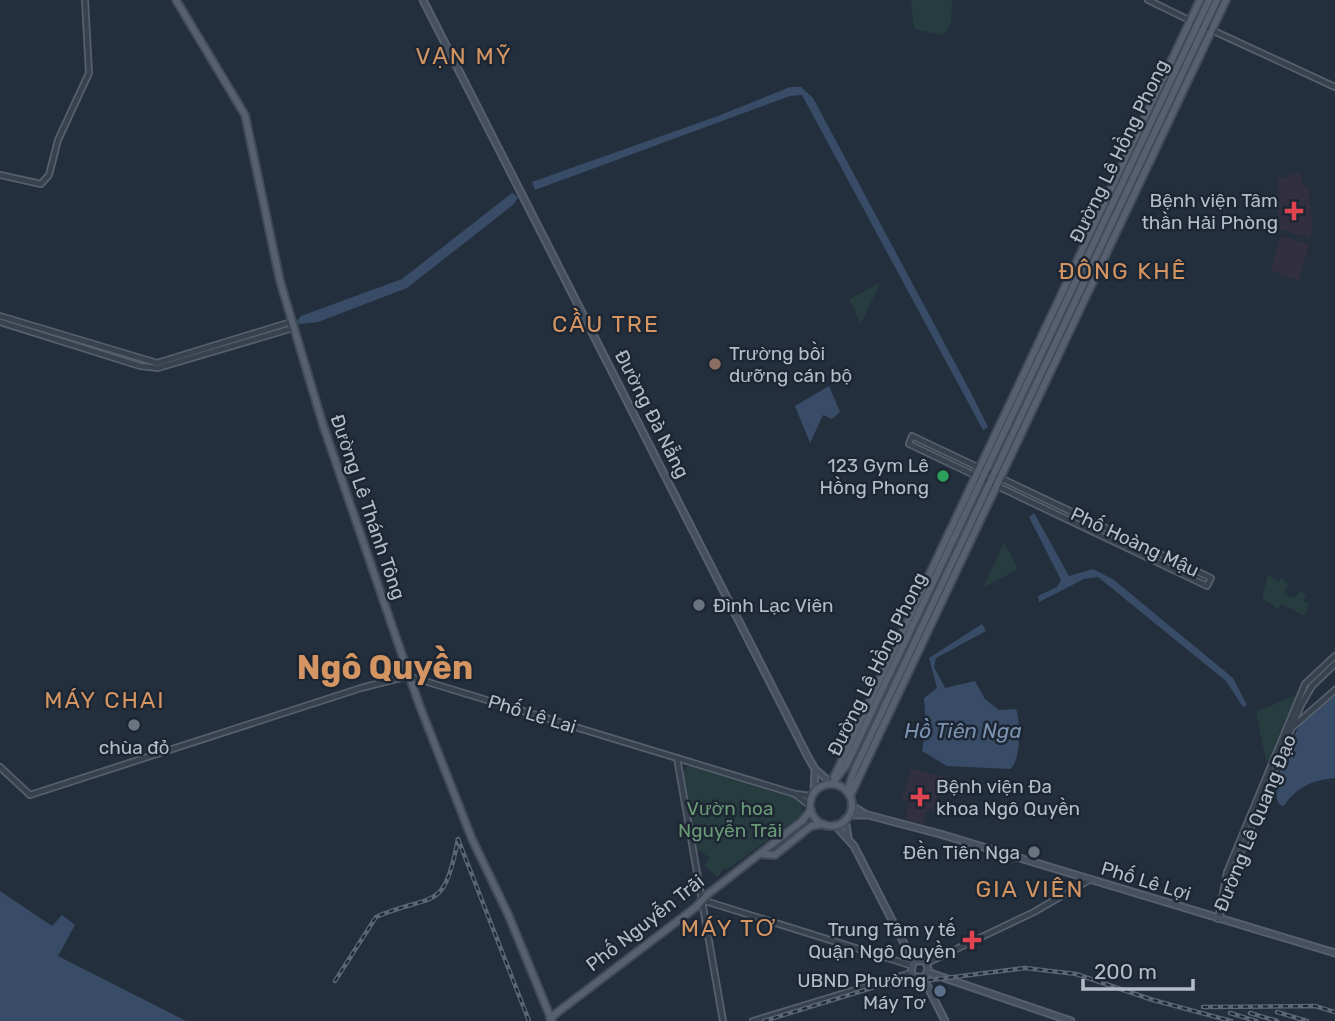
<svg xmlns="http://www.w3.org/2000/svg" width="1335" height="1021" font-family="Rubik,sans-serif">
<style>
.medical{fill:#32303f}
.green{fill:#263c3f}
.water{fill:#394c67}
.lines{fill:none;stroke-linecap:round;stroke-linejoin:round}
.tertiary-casing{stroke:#565f6c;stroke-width:8}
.secondary-casing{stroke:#565f6c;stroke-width:9}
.primary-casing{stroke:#414a57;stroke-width:10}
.tertiary{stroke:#38414e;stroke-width:4.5}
.secondary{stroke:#465061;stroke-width:5}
.primary{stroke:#56606e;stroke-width:6}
.rail-casing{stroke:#5a6575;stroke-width:4.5}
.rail{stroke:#1d2633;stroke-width:2;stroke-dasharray:5;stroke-linecap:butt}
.health-dot{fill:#e0444e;stroke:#1d2633;stroke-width:2.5}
.education-dot{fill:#8d6e63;stroke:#1d2633;stroke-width:2.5}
.leisure-dot{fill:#2e9e5b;stroke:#1d2633;stroke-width:2.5}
.worship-dot{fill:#6b7280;stroke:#1d2633;stroke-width:2.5}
.service-dot{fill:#5c6f8a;stroke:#1d2633;stroke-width:2.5}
.labels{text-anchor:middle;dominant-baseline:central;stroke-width:5;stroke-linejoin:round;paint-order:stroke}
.street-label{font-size:19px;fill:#b4bcc9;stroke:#1d2633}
.poi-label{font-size:19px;fill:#b4bcc9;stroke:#1d2633;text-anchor:end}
.park-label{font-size:19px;fill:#6b9a76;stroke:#1d2633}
.water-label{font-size:21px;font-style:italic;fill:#7c92b1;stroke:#1d2633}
.quarter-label{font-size:23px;letter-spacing:2px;fill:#d59563;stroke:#1d2633}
.town-label{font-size:33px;font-weight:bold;fill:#d59563;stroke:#1d2633}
</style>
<rect width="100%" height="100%" fill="#242f3e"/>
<!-- medical -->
<g class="medical">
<polygon points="1300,173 1303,186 1308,186 1313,226 1310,238 1280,229 1276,195 1280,194 1277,179"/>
<polygon points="1281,236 1309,244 1299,281 1271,270"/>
<polygon points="912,769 945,777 933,810 928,809 922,824 905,819 910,802 902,799"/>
</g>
<!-- green -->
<g class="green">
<polygon points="911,0 952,0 951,23 943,35 914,29"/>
<polygon points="880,283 861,324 849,299"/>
<polygon points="1004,542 1018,569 983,588"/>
<polygon points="1268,574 1279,582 1281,578 1288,584 1284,594 1294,598 1300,591 1306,594 1304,601 1309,604 1305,616 1281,604 1278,609 1262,598"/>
<polygon points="1296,695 1269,760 1266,761 1256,712"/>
<polygon points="689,766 793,797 803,806 801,815 727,870 724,868 718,877 704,866 710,858 697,849 682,777 682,772"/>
</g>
<!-- water -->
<g class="water">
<polygon points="790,87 801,87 813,98 970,391 988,427 983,430 802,95 790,96 535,190 532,182 718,116"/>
<polygon points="512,193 518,197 514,204 407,288 318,322 299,324 297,321 301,316 402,279"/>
<polygon points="829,386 840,412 832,419 823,415 810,443 795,406"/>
<polygon points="1034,513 1069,576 1093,569 1114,580 1233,678 1247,705 1243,707 1226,681 1098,577 1084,579 1039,602 1038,596 1057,587 1061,580 1029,517"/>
<path d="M982,624L986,631L936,658L934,667L945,688L975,681L985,699L999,710L1016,709C1021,721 1021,762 1010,769L947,766L922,751L926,727L924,698L937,688L929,658Z"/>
<path d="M1335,695V778C1313,780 1296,787 1284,806L1280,805C1267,791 1291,739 1301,724C1309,713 1324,704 1335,695Z"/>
<polygon points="0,891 52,926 62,915 75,925 58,956 186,1021 0,1021"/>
</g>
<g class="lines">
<!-- tertiary casing -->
<g class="tertiary-casing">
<g id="tertiary">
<polyline points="1148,0 1191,21"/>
<polyline points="1203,26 1335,87"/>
<polyline points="0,175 41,184 49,175 58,140 89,73 85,0"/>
<polyline points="0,316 157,363 291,322"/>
<polyline points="0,322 140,366 158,368 293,328"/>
<polygon points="912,436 1211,578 1207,586 909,444"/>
<polyline points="1294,726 1335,690"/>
<polyline points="677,758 723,1021"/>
<polyline points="0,767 30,795 361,688 408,676 795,794 812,796"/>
<polyline points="795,794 810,806"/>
<polyline points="702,900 910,965"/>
<polyline points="1219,918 1237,862 1301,705 1312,686 1335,664"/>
<polyline points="1218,919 1227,872 1305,684 1335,656"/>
<polyline points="927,963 1034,912 1089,880"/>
<polyline points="753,1021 911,973"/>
</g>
</g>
<!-- secondary casing -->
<g class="secondary-casing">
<g id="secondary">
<polyline points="423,0 808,757 815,769 832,784"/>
<polyline points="814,792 815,769"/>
<polyline points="851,805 865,814"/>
<polyline points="849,815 868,815 940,834 1335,953"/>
<polyline points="845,819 848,837"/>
<polyline points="835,825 854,846 913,961"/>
<polyline points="913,961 926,961 928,969 926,975"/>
<polyline points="913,961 911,973 916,977 923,977"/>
<polyline points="927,972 1071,1021"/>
<polyline points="923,977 945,1021"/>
</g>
</g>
<!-- primary casing -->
<g class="primary-casing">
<g id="primary">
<polyline points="176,0 245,115 280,281 323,425 419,704 472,839 508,914 552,1021"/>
<polyline points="834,777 1200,0"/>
<polyline points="832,784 847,764 1209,0"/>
<circle cx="831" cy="805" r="21"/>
<polyline points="847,792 854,771 1217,0"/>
<polyline points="850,796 1226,0"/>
<polyline points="760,854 775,855 811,826 824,824"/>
<polyline points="550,1018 696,907 708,894 802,821 811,810"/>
</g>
</g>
<!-- tertiary -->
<use href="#tertiary" class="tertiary"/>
<!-- secondary -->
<use href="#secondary" class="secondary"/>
<!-- primary -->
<use href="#primary" class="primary"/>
<!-- rail casing -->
<g class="rail-casing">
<g id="rail">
<polyline points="458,839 529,1021"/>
<path d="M335,981L376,917C434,892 444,914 458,839"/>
<polyline points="1203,1007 1315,1006 1335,1012"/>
<polyline points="1277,1012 1307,1021"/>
<polyline points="1230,1013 1256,1021"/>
<polyline points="1250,1013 1277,1021"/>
<polyline points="764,1021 875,987 1025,968 1076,974 1153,1000 1231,1021"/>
</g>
</g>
<!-- rail -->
<use href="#rail" class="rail"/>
</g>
<!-- markers -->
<g class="health-dot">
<path d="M1290.5 200.5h7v7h7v7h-7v7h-7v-7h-7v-7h7z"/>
<path d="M916.5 786.5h7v7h7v7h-7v7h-7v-7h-7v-7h7z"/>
<path d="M968.5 929.5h7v7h7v7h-7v7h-7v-7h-7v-7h7z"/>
</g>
<circle class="education-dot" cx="715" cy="364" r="7"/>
<circle class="leisure-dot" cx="943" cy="476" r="7"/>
<g class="worship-dot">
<circle cx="699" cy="605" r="7"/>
<circle cx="134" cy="725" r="7"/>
<circle cx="1034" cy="852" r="7"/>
</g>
<circle class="service-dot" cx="940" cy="991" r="7"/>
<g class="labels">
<!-- street labels -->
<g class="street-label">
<text transform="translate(1119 151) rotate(-64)">Đường Lê Hồng Phong</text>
<text transform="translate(652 414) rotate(63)">Đường Đà Nẵng</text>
<text transform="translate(368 507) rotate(71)">Đường Lê Thánh Tông</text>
<text transform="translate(1135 542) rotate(25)">Phố Hoàng Mậu</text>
<text transform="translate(877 664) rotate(-64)">Đường Lê Hồng Phong</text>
<text transform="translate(532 714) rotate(17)">Phố Lê Lai</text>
<text transform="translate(1255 823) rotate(-68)">Đường Lê Quang Đạo</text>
<text transform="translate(1146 881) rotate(17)">Phố Lê Lợi</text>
<text transform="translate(645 923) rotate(-38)">Phố Nguyễn Trãi</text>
</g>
<!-- poi labels -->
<g class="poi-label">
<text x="1278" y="200">Bệnh viện Tâm<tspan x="1278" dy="22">thần Hải Phòng</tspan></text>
<text x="729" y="353" text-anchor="start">Trường bồi<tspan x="729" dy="22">dưỡng cán bộ</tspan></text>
<text x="929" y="465">123 Gym Lê<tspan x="929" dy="22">Hồng Phong</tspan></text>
<text x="713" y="605" text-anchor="start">Đình Lạc Viên</text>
<text x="134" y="747" text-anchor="middle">chùa đỏ</text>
<text x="936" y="786" text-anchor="start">Bệnh viện Đa<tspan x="936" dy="22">khoa Ngô Quyền</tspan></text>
<text x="1020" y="852">Đền Tiên Nga</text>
<text x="956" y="929">Trung Tâm y tế<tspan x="956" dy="22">Quận Ngô Quyền</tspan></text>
<text x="926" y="980">UBND Phường<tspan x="926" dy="22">Máy Tơ</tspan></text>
</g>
<!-- park labels -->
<g class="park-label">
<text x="730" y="808">Vườn hoa<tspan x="730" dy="22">Nguyễn Trãi</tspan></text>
</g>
<!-- water labels -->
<g class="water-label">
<text x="963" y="730">Hồ Tiên Nga</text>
</g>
<!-- quarter labels -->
<g class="quarter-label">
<text x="464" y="56">VẠN MỸ</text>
<text x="1123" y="271">ĐÔNG KHÊ</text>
<text x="606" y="324">CẦU TRE</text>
<text x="105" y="700">MÁY CHAI</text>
<text x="1030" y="889">GIA VIÊN</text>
<text x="729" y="928">MÁY TƠ</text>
</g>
<!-- town labels -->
<g class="town-label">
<text x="385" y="667">Ngô Quyền</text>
</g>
</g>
<!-- scale -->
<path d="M1083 979v10h110v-10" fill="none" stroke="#b4bcc9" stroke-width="3.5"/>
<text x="1094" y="979" font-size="21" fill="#b4bcc9" stroke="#1d2633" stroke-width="5" paint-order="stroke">200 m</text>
</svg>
